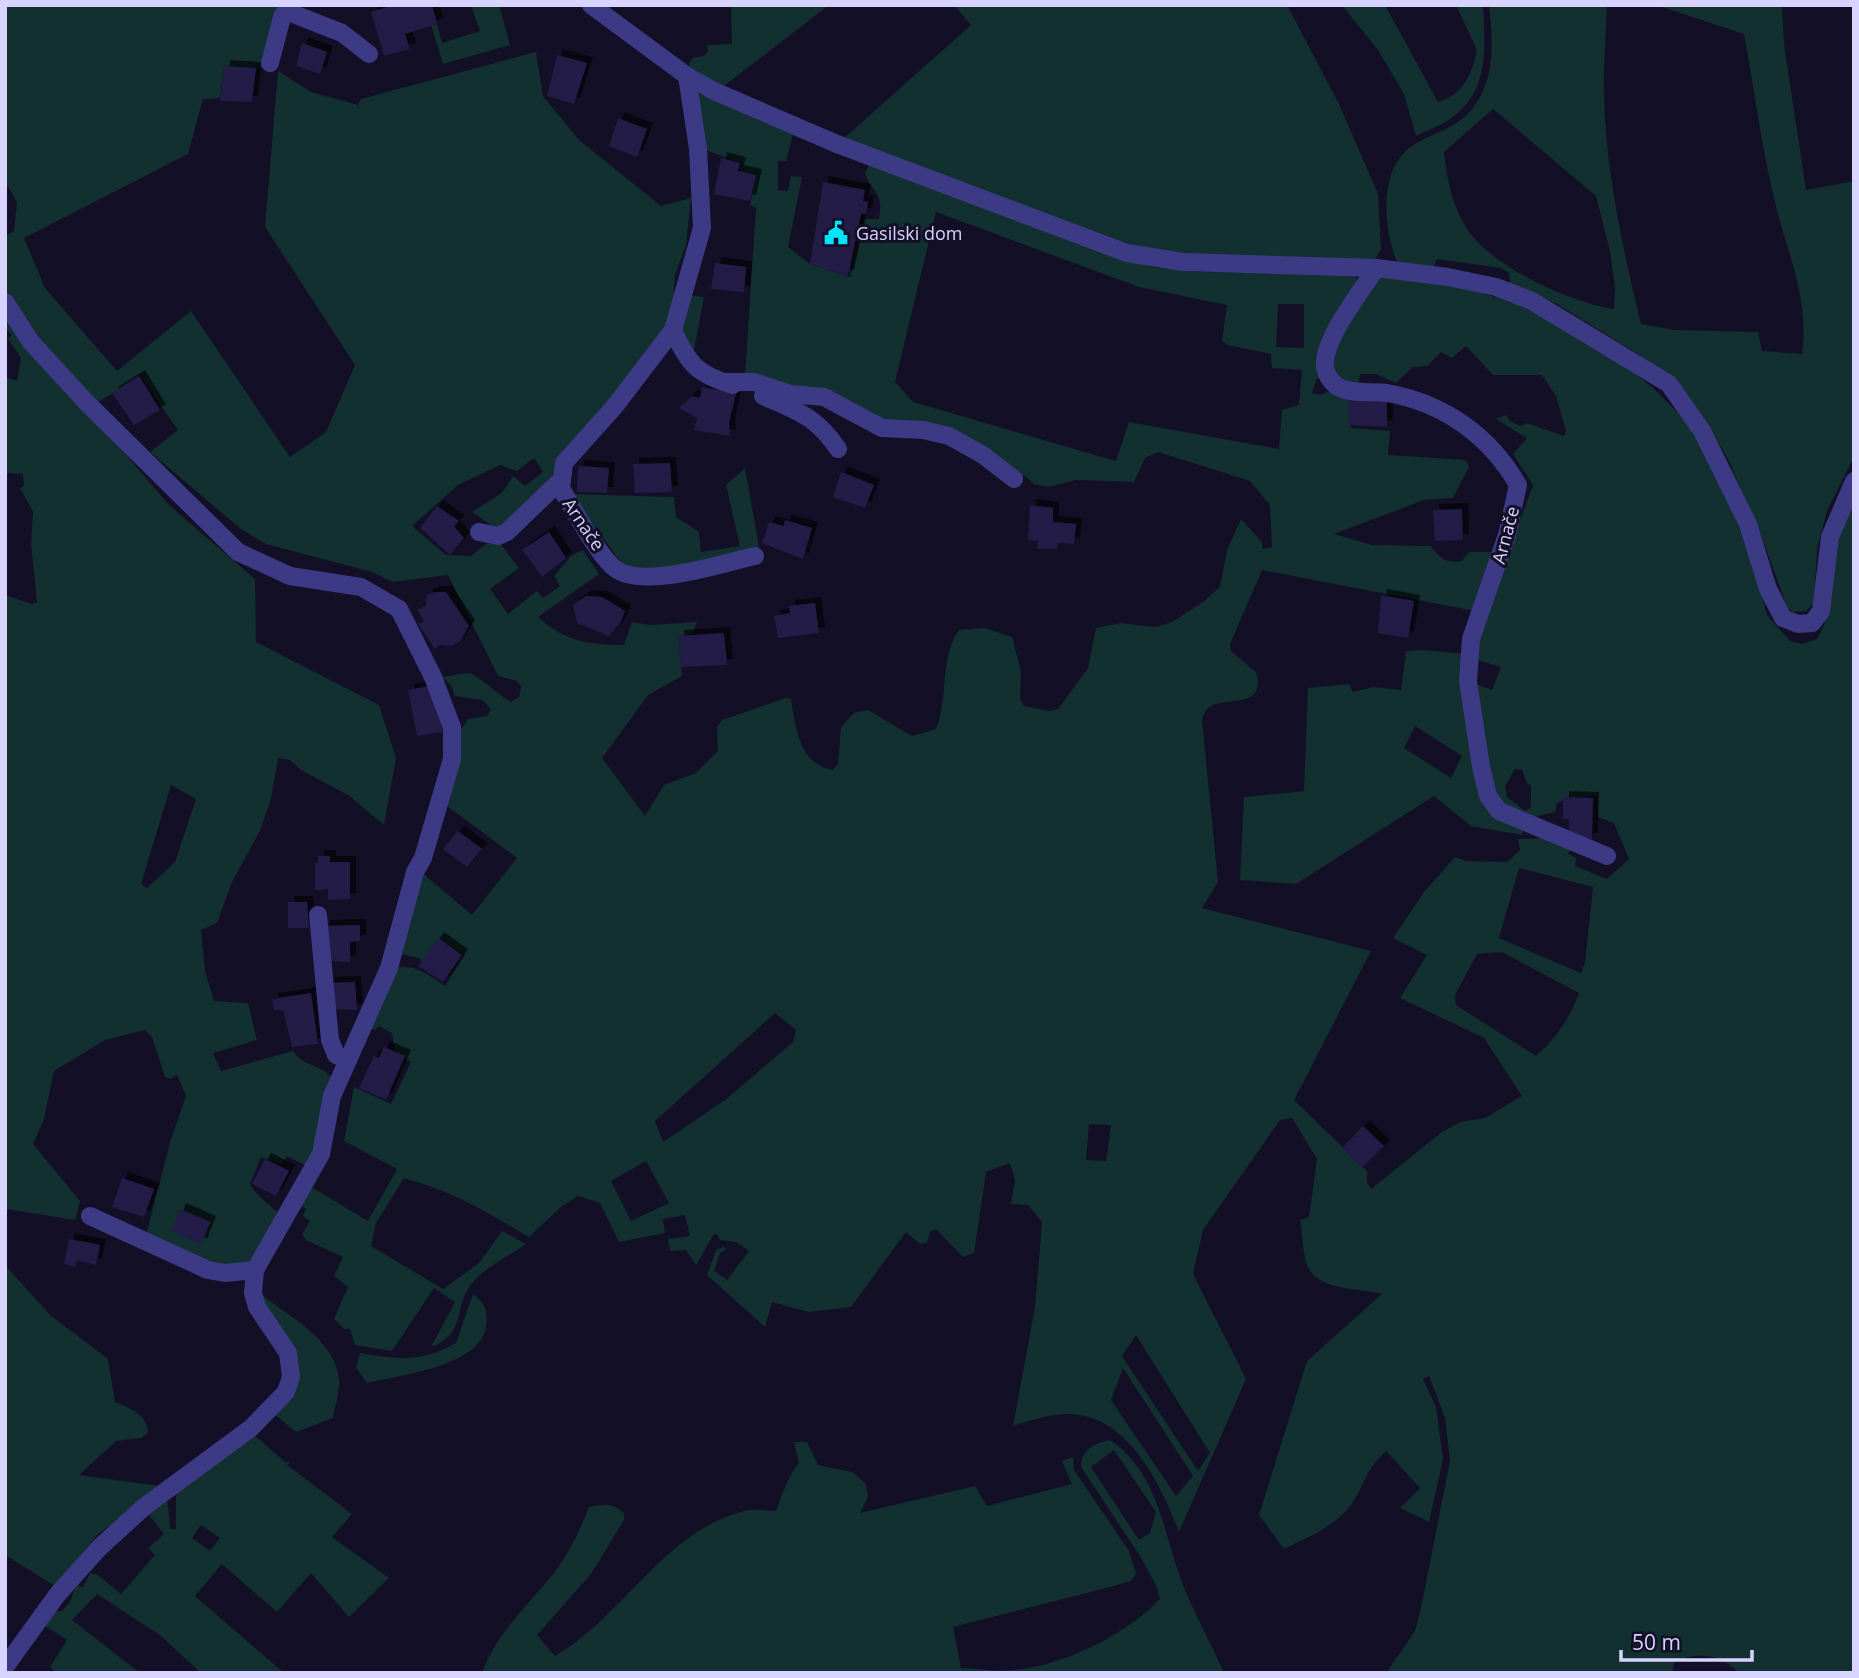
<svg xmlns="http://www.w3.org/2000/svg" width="1859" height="1678" font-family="'Open Sans',sans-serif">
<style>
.green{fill:#12302f;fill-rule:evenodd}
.building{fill:#241b47;filter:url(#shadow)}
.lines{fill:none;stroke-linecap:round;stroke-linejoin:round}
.minor{stroke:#3d3a85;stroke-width:18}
.tertiary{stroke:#3d3a85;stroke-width:18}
.labels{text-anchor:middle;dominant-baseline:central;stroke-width:6;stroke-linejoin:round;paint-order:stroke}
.poi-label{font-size:18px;fill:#d9d4ff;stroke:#130f26;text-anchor:start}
.street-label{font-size:18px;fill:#d9d4ff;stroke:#130f26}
</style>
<defs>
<filter id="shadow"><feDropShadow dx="6" dy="-6" stdDeviation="0" flood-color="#0009"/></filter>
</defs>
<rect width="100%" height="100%" fill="#130f26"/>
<!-- green -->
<g class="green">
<path d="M5,5H286L272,31L265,68L224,66L220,98L203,99L188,154L24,238L45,288L117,371L191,311L290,457L326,432L355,365L265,227L278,71L311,92L358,105L361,99L536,52L543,96L579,140L661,206L691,198L686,245L675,275L672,321L551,477L499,531L472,512L502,493L513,476L525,486L543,472L534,458L517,471L500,465L458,485L412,526L446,555L471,556L486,544L499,542L519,568L490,589L508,614L537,591L543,598L560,586L554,576L572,555L583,550L599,574L538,617C564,641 589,645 624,645L632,622L650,625L697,622L692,634L678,636L682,676L648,695L602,758L645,816L664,785L696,773L718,751L717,727L722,720L786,698L791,699C796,729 799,764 833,770L838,764L841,727L854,713L868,710L912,736L936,729C949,697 939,658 959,630L985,628L1012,637L1021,671L1020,698L1024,706L1050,711L1058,709L1088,668L1096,628L1121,623L1155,627L1172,622L1203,602L1220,587L1227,550L1241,519L1262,542V549L1272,547L1270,505L1250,481L1158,452L1145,458L1134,482L1076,480L1048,487L1034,484L1025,476L1000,465L951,432L884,423L848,402L818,390H792L745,375L756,208L750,205L756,175L740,171L742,163L705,150L695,94H701L793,134L786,161H778V190L788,191L791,176L802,177L788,247L810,264L850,277L866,219H879C884,190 873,195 865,174L869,164L1069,240L1152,267L1196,272L1331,273L1351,274L1357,278C1359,310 1313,332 1323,380L1317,378L1312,393L1320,395L1332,390L1353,397L1351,428L1390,431L1388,455L1466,460L1469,467L1453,498L1424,500L1334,534L1372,545L1430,546C1441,558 1445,564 1462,561L1469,552H1499L1480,612L1262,570L1230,644L1231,651L1256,672C1267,710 1225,697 1211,706C1205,709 1204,714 1202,720L1218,882L1202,908L1371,951L1294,1100L1367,1171V1182L1371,1189L1442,1132L1460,1122L1485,1118L1522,1096L1484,1038L1400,998L1427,955L1393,938L1424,892L1455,857L1465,861L1507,862L1520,850L1518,839L1544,838L1571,848L1568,854L1576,858L1575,866L1607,879L1629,859L1614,823L1598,817L1597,796L1570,797L1557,803L1555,812C1545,814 1532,819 1523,817C1478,807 1478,721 1473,683L1492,690L1501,667L1474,659L1504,563L1533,485L1513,454L1527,438L1496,419L1506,415L1510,421L1520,426L1527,423L1564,436L1566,431L1556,396L1542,375H1493L1466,346L1452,358L1441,352L1427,366L1413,367L1396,383L1376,374H1360L1358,384C1293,389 1363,294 1374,275L1462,287L1533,309L1618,361L1652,387L1695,430L1713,465L1753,560L1767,615L1790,641L1802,644L1817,639L1824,625L1833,555L1854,497V1673H1739C1720,1654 1700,1652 1675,1661L1672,1673H1386L1415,1631L1420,1613L1450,1461L1445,1418L1429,1376L1423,1379L1436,1407L1443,1459L1429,1522L1400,1508L1420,1488L1386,1451C1364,1472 1367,1480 1353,1502C1337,1526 1310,1536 1284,1549L1259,1515L1307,1361L1382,1294C1360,1288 1316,1291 1307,1265C1302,1251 1303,1235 1300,1220L1309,1217L1317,1159L1292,1118L1280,1120L1203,1230L1193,1274L1246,1379L1179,1532C1161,1485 1130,1418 1072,1414C1053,1413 1031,1420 1013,1426L1035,1307L1042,1222L1028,1205L1011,1204L1015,1180L1010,1163L986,1172L974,1253L963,1257L936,1229L930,1232L927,1243L920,1244L906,1232L851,1307L809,1312L772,1302L765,1327L707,1275L716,1250L723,1247L727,1249L720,1253L714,1271L727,1280L749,1251L736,1242L720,1240L718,1235L714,1234L696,1265L686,1250L670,1251L668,1239L690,1236L685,1215L663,1219L665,1233L619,1242L600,1203L578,1196L562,1206L529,1237C489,1213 450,1190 404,1178L376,1223L371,1246L443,1289L479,1263L502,1231L526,1244C509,1256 486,1267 473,1282C452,1307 468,1333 431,1347L455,1302L434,1288L392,1351L355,1345L350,1329H344L334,1319L348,1287L334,1276L343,1257L306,1240L302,1234L310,1221L303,1216L306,1209L299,1204L308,1185L368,1221L397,1169L344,1141L354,1087L391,1104L411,1062L395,1051L392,1033L379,1026L375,1030L369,1027L392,968C415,963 427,974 445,986L465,955L438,939L422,963L419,958L402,954L400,946L420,871L472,915L517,858L447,806L459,732L468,719L487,716L491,710L483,700L455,696L451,685L442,677C451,676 461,673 470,673C475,674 502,697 511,702L519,697L521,686L517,681L498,676L448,575L393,582L372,572L266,544L241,529L150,452L178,430L141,377L96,403L29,334L5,296V236L14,231L17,202L5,181ZM936,212L1139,287L1227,305L1222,341L1228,345L1271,354L1272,368L1302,370L1299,405L1282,410L1279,449L1129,422L1116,461L913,402L895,382ZM1278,304H1304V348L1276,347ZM1515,769L1522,770L1527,783L1531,785V807L1525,811L1507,797L1505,786ZM1519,868L1593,887L1585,962L1581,973L1499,938ZM1502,952L1579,993C1570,1017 1556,1039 1536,1056L1456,1005L1455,995L1477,954ZM775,1013L796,1030L793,1042L725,1100L663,1142L655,1121ZM1089,1124L1111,1125L1106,1161L1086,1160ZM646,1161L669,1203L631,1221L611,1181ZM1136,1335L1210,1453L1198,1471L1122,1356ZM1123,1368L1193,1476L1176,1496L1111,1400Z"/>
<polygon points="425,5 432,5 442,43 480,31 471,5 499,5 510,45 443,64"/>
<polygon points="731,5 829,5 720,89 690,69 689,63 693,58 704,56 708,51 707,45 732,44"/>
<polygon points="954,5 1287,5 1339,104 1378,194 1381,249 1375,260 1180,256 1141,248 842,140 971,25"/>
<path d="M1342,5H1385L1438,102C1464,94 1472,74 1477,50L1456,5H1483C1485,47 1490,92 1450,119C1440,126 1427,130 1416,136L1404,94L1378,50Z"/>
<path d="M1489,5H1607C1606,35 1603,66 1604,96C1606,172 1623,250 1641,324L1674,330L1758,332L1762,351L1802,354C1810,298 1786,251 1774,198C1761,144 1754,88 1744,34L1656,5H1782L1784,44L1806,190L1854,181V457L1827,511L1817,549L1814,603L1806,611L1793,612L1787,607L1761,535L1727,457L1707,425L1667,378L1638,354L1555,303L1510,284L1509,273L1501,268L1437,259L1433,268L1397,262C1384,231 1379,175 1406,151C1424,134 1454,132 1473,108C1496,78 1493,41 1489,5ZM1493,109L1596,196L1610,251L1615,287L1614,309C1570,302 1492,267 1467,229C1452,205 1447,180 1444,152Z"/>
<polygon points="691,295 704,297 693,355 681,329"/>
<path d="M5,313L169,505L255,579L256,642L379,705L396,758L384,825L348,795L301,770L290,760L278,758L271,799L260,831L232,882L217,923L201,930L205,971L214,1001L248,1003L257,1040L213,1053L221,1071L293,1051C304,1067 321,1064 332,1078L309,1167L287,1156L281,1164L261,1157L250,1184C258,1200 273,1204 281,1218C272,1231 263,1246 252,1258C227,1285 173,1248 146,1235L171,1139L186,1096L177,1074L171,1079L165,1077L152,1037L145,1030L105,1040L54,1071L44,1119L33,1144L80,1201L75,1220L7,1209L5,1214V595L32,604L37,602L31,544L33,512L20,488L24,486L23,474L5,473V377L17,381L21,358L8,339L12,335L5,328ZM171,785L196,799L175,862L147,888L141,884Z"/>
<path d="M745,468L759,547C726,558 647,587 620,561L571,494L674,497L676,517L699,532L701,552L740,546L726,485Z"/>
<path d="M1424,650L1463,654L1483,793L1524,830L1522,835L1471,826L1434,796L1296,884L1240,880L1244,797L1304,791L1308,688L1349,684L1353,692L1373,687L1401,690L1406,651ZM1415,726L1462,756L1451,778L1404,748Z"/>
<path d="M5,1265L50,1315L108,1359L115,1402C130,1408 147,1414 148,1433L141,1438L116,1441L79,1475L167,1487L98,1534L55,1586L5,1555Z"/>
<path d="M258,1292C287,1315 335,1339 339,1379C340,1391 335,1406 333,1418L296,1432L272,1412L295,1377Z"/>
<path d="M473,1294C486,1304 488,1311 486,1327C479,1367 400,1375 367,1383L356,1368L360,1353C396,1360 423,1362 456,1343Z"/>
<path d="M251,1432L285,1462H290L287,1465L352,1514L332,1537L389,1578L349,1617L311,1573L277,1612L222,1564L195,1596L284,1673H201L161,1636L97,1594L72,1620L140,1673H57L50,1667L67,1640L45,1626L51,1611H62L70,1602L76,1585L83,1587L90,1573L98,1575L121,1594L155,1555L148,1548L164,1534L146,1511L164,1498L168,1503L170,1529H176V1497L180,1487ZM201,1525L220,1538L210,1551L192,1538Z"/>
<path d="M1110,1440C1160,1474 1163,1534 1183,1585C1195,1615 1211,1643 1224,1673H482C495,1636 525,1608 549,1579C567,1558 579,1532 589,1507C603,1504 613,1502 624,1513V1520L591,1574L537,1635L555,1656C624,1616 663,1532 744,1511C754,1508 766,1511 776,1511C782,1495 788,1476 799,1463L794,1442H807L818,1465L852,1472L866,1484L868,1497L860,1513L975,1486L987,1506L1072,1484L1062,1461L1073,1457L1074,1470L1129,1551L1136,1574L1131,1581L1114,1586L953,1627L961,1668C979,1669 998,1672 1016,1670C1066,1664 1125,1635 1160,1599L1156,1585L1140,1556L1081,1467C1082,1449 1093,1444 1110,1440ZM1114,1450L1156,1512L1150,1533L1139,1540L1091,1467Z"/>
</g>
<!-- building -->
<g class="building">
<polygon points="394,5 432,5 437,24 405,34 410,49 384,56 371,12"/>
<polygon points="302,43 327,52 320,74 296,66"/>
<polygon points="557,55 587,63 574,104 547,96"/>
<polygon points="224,66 256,68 252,102 220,101"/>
<polygon points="618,118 647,129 637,157 609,146"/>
<polygon points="721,158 740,163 738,171 756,175 750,201 714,194"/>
<polygon points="823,182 865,190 863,201 868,202 866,214 861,214 848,276 810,264"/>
<polygon points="715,263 746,267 744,292 711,289"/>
<polygon points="139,376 160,410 134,425 112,393"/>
<polygon points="702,387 736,393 729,423 730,436 694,430 697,418 679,408 692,396 700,398"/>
<polygon points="1348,395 1387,398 1387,427 1348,425"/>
<polygon points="670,463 672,492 635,493 633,464"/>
<polygon points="578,466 609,468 607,493 577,492"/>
<polygon points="841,472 874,485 865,508 833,497"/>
<polygon points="1030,505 1053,508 1053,522 1076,524 1074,544 1058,543 1057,549 1037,549 1038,541 1028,540"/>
<polygon points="437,506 459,521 454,526 464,538 450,555 420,528"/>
<polygon points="1462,509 1463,540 1435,541 1433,510"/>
<polygon points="785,520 812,528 803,559 762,543 769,522 784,526"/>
<polygon points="549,532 566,558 542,577 522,550"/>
<polygon points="434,592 446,592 469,626 460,641 452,646 440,645 435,649 418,624 424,621 417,610 425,606 427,595"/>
<polygon points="1381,595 1414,601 1408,638 1378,633"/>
<polygon points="586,596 602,597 625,611 620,623 609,636 577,623 573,605"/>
<polygon points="815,603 819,633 778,638 774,616 790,613 789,606"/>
<polygon points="724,633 727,665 681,667 678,636"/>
<polygon points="434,685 443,732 417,736 408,690"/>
<polygon points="1563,797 1593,798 1592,839 1569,839 1569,819 1563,819"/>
<polygon points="458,831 482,849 467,867 443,849"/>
<polygon points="318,856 330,856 330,862 350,862 350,899 328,900 328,889 315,890 315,863 318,863"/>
<polygon points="288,902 307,902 309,928 288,928"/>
<polygon points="360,925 360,941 350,942 350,962 324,961 324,926"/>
<polygon points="438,938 462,955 443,982 418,966"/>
<polygon points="355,982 357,1010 330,1009 328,983"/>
<polygon points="311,993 318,1044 292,1047 283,1010 274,1010 272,999"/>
<polygon points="384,1047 405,1056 386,1100 359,1088 374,1056 379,1058"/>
<polygon points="1363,1126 1384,1146 1362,1168 1342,1148"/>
<polygon points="265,1159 289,1171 276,1196 252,1184"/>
<polygon points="122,1178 154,1189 144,1217 112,1207"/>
<polygon points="180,1209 210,1222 201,1245 172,1231"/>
<polygon points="69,1239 100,1245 96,1265 77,1260 75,1267 64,1264"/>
</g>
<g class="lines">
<!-- minor -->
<g class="minor">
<polyline points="286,11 342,33 369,54"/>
<polyline points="270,63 282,17 291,5"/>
<path d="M687,76L698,149L702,228L673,330L615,406L564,463L561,489C576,512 593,547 612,566C638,592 722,563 755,556"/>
<path d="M1376,268C1362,291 1322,340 1325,367C1326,375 1332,384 1340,388C1353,394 1373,391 1387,393C1444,403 1490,436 1518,485L1507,535L1471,639L1468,681L1481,767L1488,796L1499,811L1607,856"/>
<polyline points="5,302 31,342 87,403 238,552 290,576 361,587 399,609 433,677 452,727 452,759 423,858 415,872 389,968 332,1096 321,1154 255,1270 253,1293 257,1307 288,1353 291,1377 286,1392 251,1428 144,1507 99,1548 57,1595 5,1667"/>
<path d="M673,330C688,364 698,375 733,385"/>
<polyline points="724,382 754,382 791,394 824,397 882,428 923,430 949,436 983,455 1014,479"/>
<path d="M763,396C797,411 816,416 838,449"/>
<polyline points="479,532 498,536 507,532 562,479"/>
<polyline points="318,915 330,1040 336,1055 348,1060"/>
<polyline points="90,1216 208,1270 225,1273 255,1270"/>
</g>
<!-- tertiary -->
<polyline class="tertiary" points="591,5 687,76 714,91 837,144 1127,253 1183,262 1376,268 1448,277 1496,287 1532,301 1669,384 1702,431 1748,524 1768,589 1783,618 1798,624 1812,623 1821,611 1830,537 1854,481"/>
</g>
<!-- icons -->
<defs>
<g id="civic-bare" transform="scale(1.89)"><path d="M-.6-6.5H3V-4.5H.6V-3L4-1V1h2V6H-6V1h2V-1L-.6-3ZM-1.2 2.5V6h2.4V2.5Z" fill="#00e5ff" stroke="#130f26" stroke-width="2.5" paint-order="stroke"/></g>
</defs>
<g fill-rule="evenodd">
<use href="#civic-bare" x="836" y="233"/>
</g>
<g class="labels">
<!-- poi labels -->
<g class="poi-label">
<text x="856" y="233">Gasilski dom</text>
</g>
<!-- street labels -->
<g class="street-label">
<text transform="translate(584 524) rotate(56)">Arnače</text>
<text transform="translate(1505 535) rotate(-75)">Arnače</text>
</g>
</g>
<!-- border -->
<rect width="1859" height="1678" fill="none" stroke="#d9d4ff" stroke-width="14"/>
<!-- scale -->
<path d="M1621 1650v10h131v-10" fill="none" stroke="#d9d4ff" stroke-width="3.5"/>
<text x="1632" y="1650" font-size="21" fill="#d9d4ff" stroke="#130f26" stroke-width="5" paint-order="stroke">50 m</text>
</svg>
